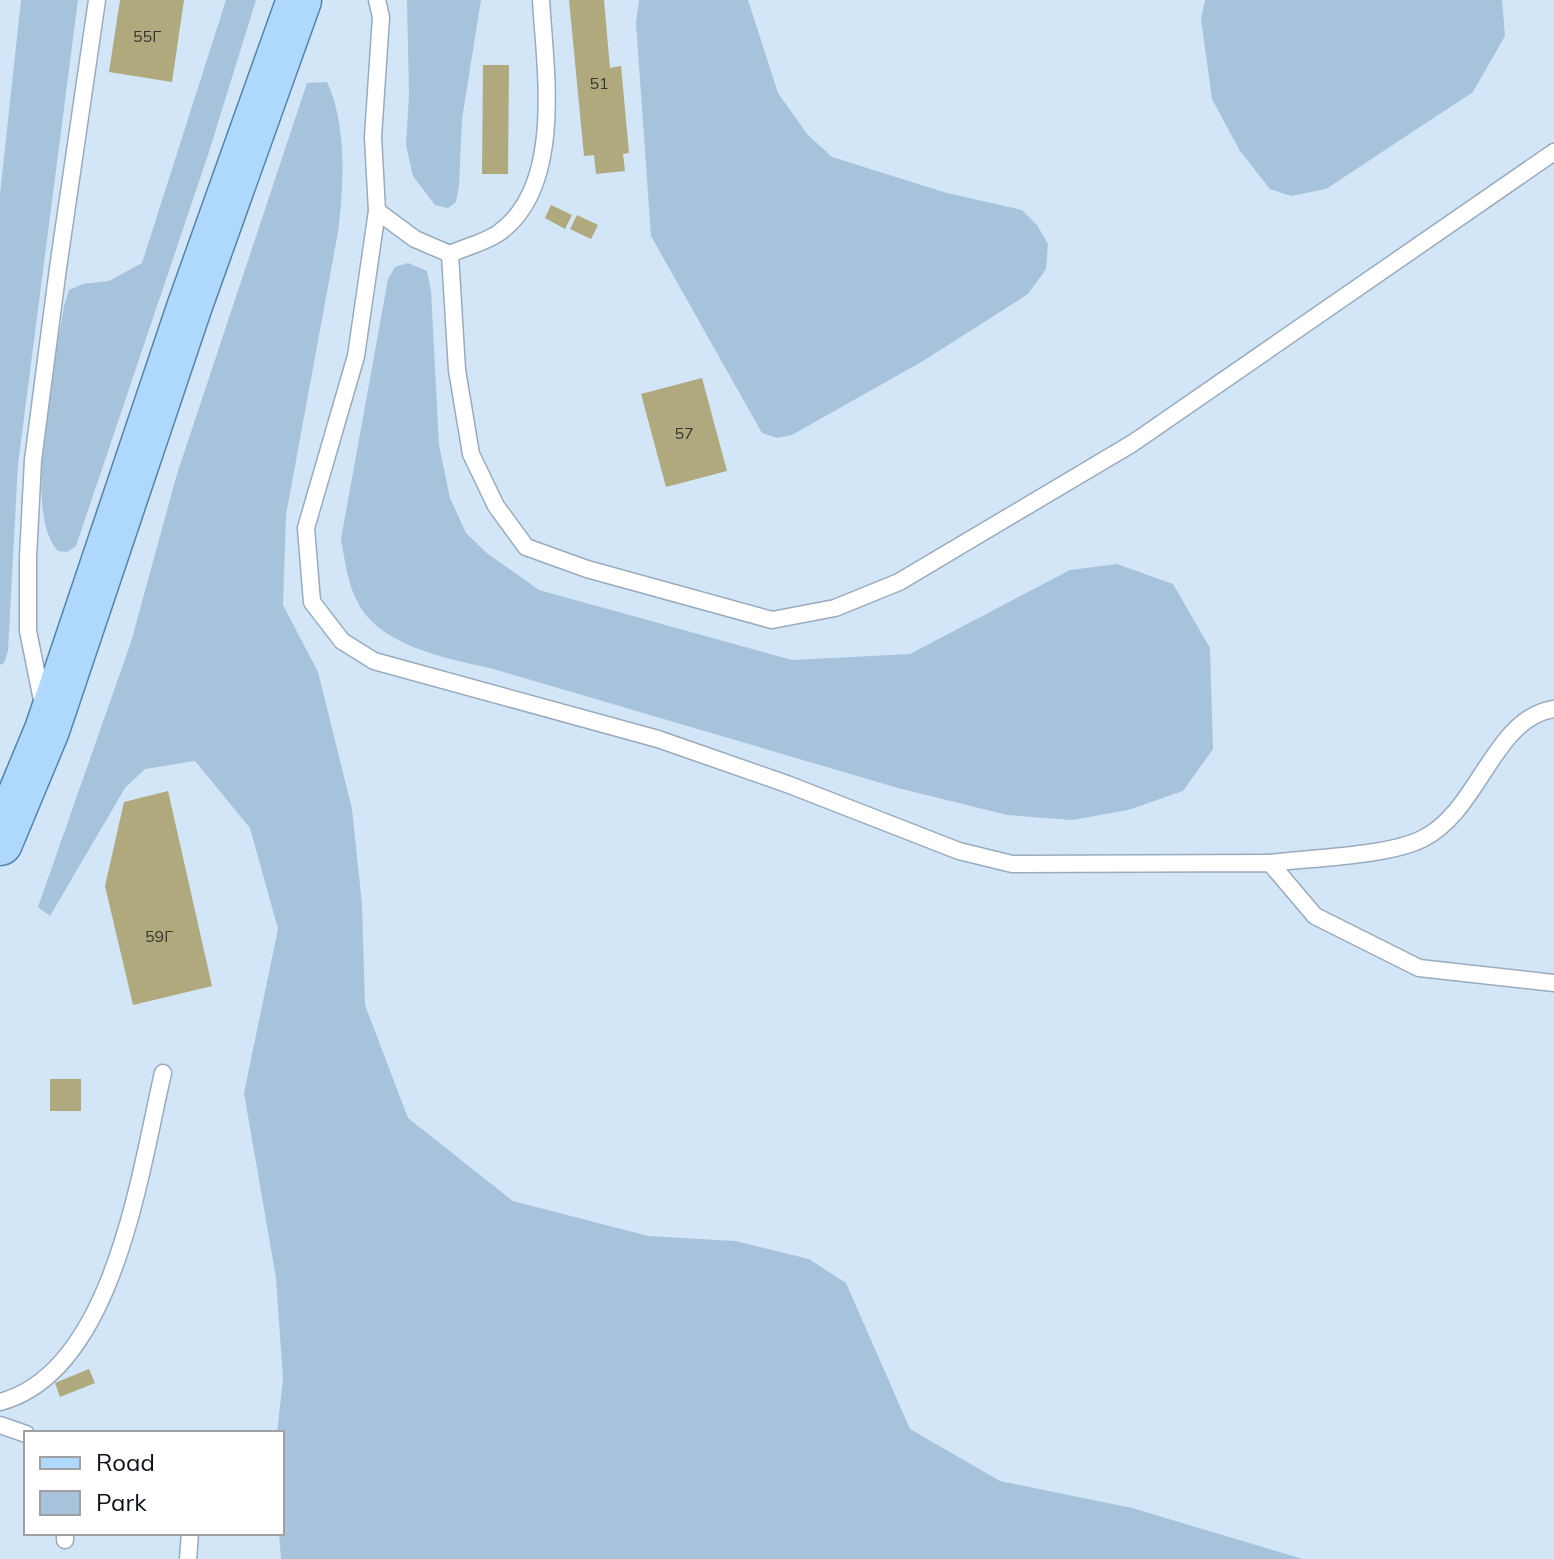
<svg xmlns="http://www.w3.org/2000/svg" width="1554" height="1559" font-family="Mulish,sans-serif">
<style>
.green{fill:#a7c3db}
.building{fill:#afa97d}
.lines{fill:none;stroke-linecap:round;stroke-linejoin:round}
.service-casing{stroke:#99abbc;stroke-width:19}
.primary-casing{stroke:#5283ab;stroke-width:47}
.service{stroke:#fff;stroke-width:16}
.primary{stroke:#aed9fc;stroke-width:44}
.labels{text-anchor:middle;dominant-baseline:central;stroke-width:8;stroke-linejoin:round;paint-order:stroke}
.number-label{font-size:16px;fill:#353831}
</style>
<rect width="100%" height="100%" fill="#d2e6f7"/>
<!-- green -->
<g class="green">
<polygon points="21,0 78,0 18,464 8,651 4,663 0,665 0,194"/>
<path d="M226,0H256L208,155L76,546L67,552L58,551C21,513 56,358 64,306L69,290L83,284L109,281L142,263Z"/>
<polygon points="407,0 481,0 462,119 459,185 456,202 448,208 435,205 413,176 406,145 409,95"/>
<polygon points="639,0 748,0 778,93 807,134 832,157 947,193 1022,210 1037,225 1048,244 1046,269 1028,294 923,361 792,435 777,438 762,433 651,236 636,23"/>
<polygon points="1205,0 1502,0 1505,36 1473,92 1326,189 1291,196 1270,189 1240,151 1212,99 1201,19"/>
<path d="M327,82C347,124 344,186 338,232L286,515L283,605L318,672L352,809L362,904L365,1005L408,1118L513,1201L648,1236L735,1241L809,1259L846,1283L910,1429L1000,1481L1132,1508L1303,1559H281L279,1533H282V1433H277L283,1379L276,1278L244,1093L278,929L250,828L195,761L145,769L125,788L50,916L38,907L131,642L177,474L307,83Z"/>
<path d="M408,263L427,271L431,291L439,445L450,498L466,533L488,554L539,590L792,660L910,654L1070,570L1117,564L1173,584L1210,648L1213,749L1183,791L1128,810L1072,820L1007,815L898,788L490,668C448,659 382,646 359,605C348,586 345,561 341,539L388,279L395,267Z"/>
</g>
<!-- building -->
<g class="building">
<polygon points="120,0 184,0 172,82 109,72"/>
<polygon points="569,0 604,0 610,68 621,66 629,153 623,154 625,171 596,174 594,155 584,156"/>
<polygon points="483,65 509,65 508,174 482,174"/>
<polygon points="551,205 572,215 565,229 545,218"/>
<polygon points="577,215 598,225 591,239 570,229"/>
<polygon points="702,378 727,471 666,487 641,394"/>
<polygon points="168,791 212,986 133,1005 105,886 124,802"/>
<rect x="50" y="1079" width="31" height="32"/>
<polygon points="89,1369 95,1383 60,1397 55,1383"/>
</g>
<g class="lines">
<!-- service casing -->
<g class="service-casing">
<g id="service">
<polyline points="377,0 381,17 373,137 377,211 356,356 306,528 312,602 342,641 374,661 658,739 787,784 959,851 1012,864 1270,863 1315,916 1419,968 1554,983"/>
<path d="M377,211L415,239L450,254C465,247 487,242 500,232C564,185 545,69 541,0"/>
<polyline points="450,254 457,370 471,454 496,506 526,547 587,569 772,620 835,608 899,582 1133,443 1554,152"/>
<polyline points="43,705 28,631 28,557 33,460 58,268 97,0"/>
<path d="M1270,863C1310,858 1388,856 1422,839C1479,812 1493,718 1554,709"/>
<path d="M0,1402C114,1372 140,1171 163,1073"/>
<polyline points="0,1425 26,1434"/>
<polyline points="65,1533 65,1540"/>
<polyline points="188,1559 190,1533"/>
</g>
</g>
<!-- primary casing -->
<g class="primary-casing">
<polyline id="primary" points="0,843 47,730 189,308 299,0"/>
</g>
<!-- service -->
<use href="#service" class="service"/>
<!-- primary -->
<use href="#primary" class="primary"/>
</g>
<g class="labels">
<!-- number labels -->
<g class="number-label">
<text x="147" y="36">55Г</text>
<text x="599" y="83">51</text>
<text x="684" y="433">57</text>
<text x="159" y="936">59Г</text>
</g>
</g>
<!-- legend -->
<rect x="24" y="1431" width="260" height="104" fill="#ffffff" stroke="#9ea0a3" stroke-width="2"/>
<rect x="40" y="1457" width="40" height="12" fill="#aed9fc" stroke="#9ea0a3" stroke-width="2"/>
<text x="96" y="1471" font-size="24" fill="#0c1218">Road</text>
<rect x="40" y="1491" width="40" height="24" fill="#a7c3db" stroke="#9ea0a3" stroke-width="2"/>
<text x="96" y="1511" font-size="24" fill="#0c1218">Park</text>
</svg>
